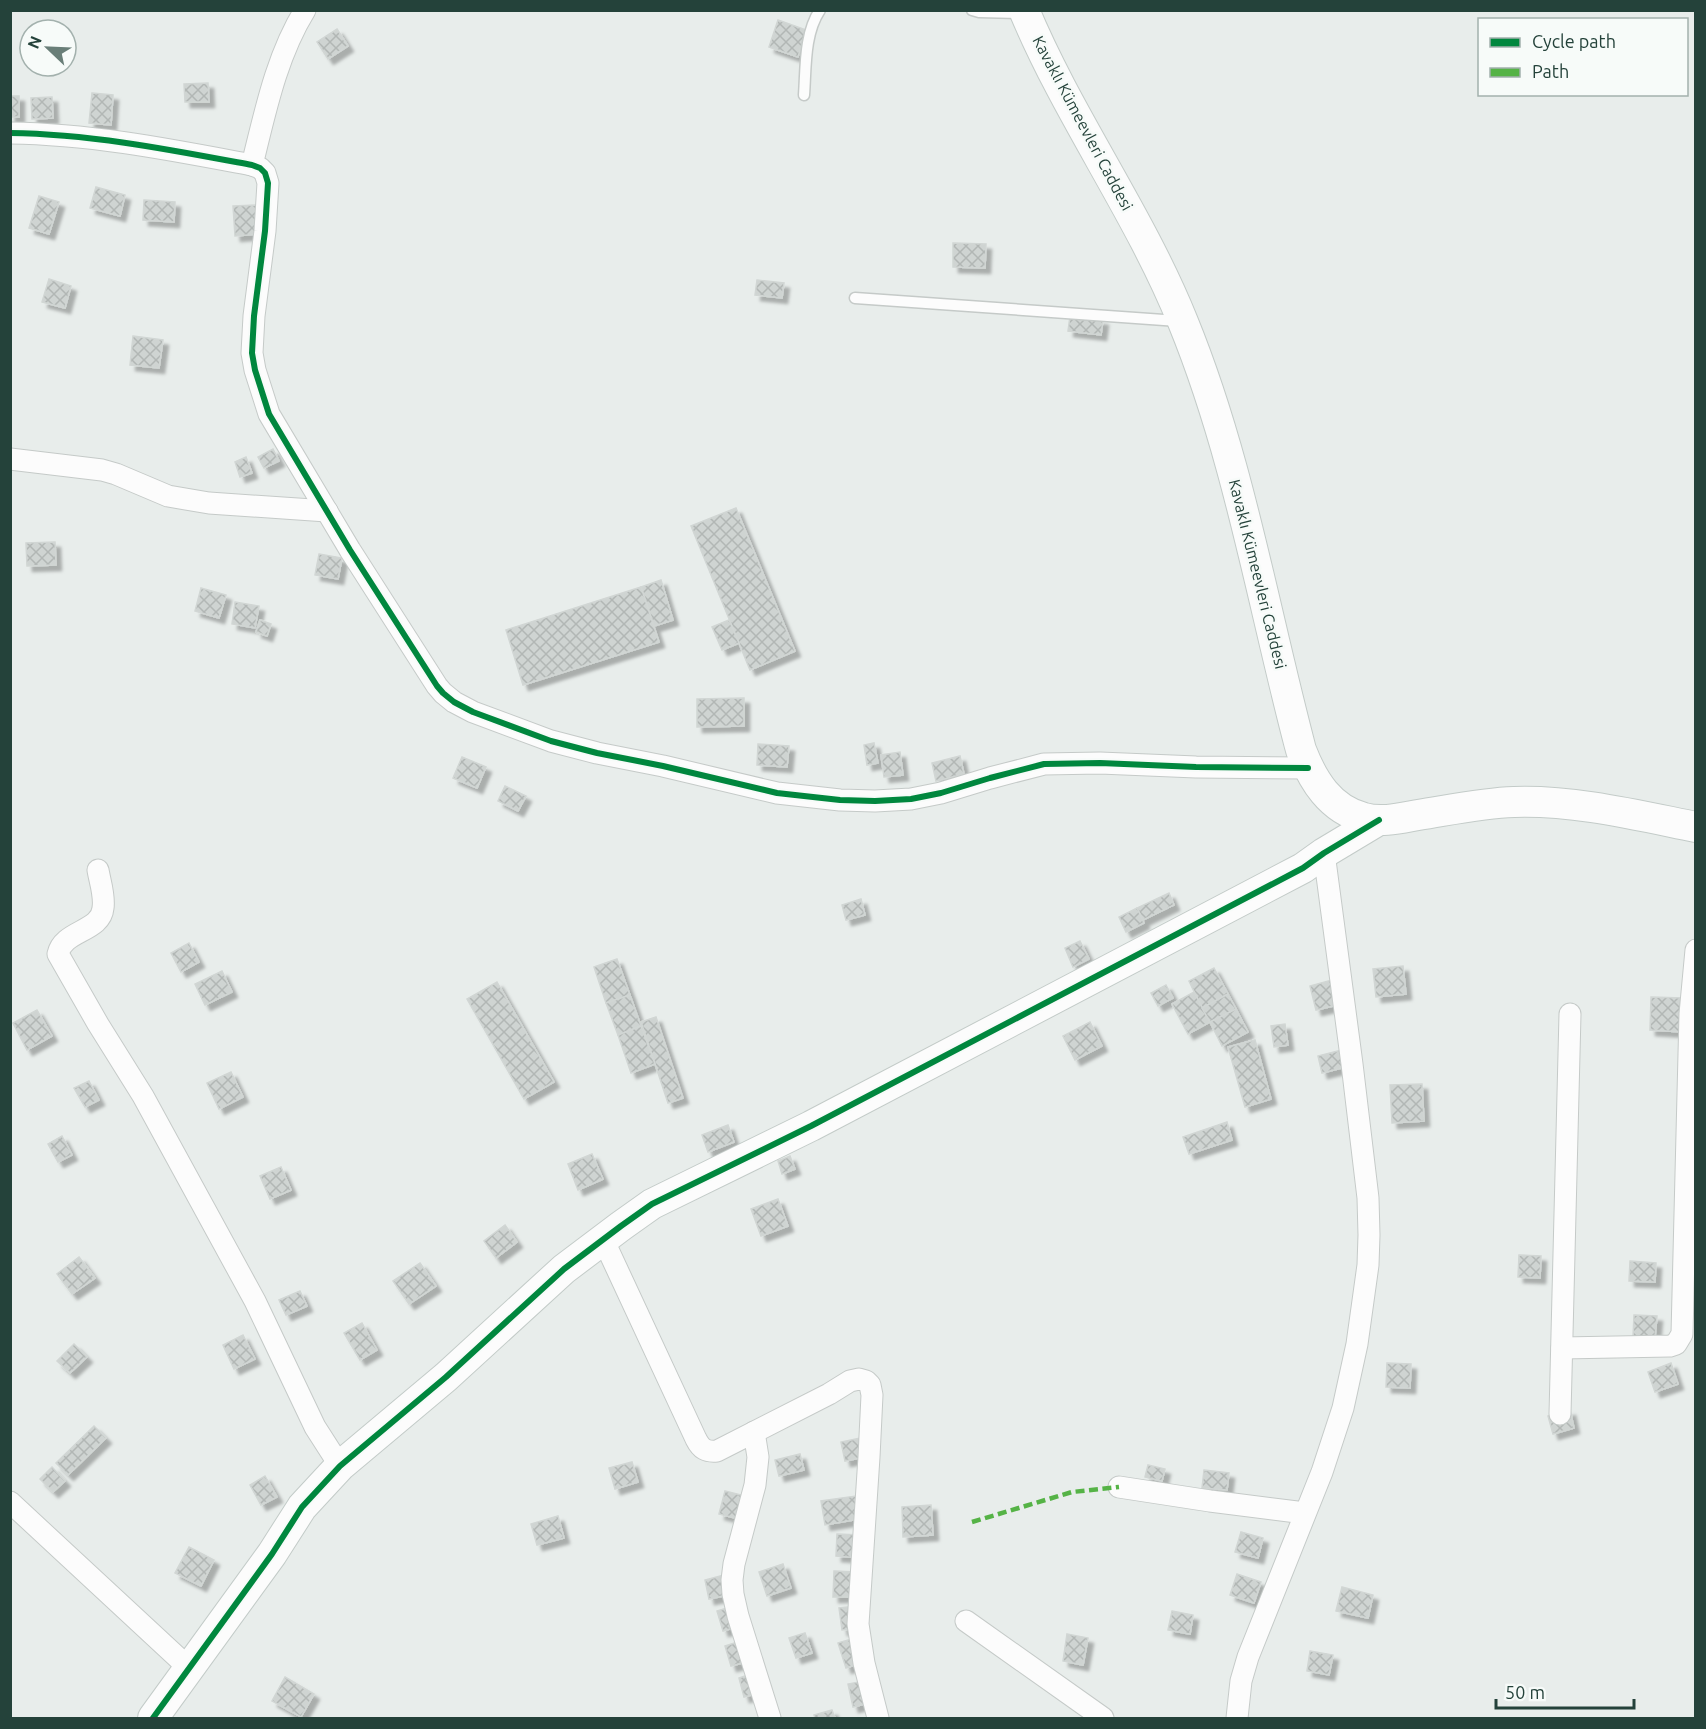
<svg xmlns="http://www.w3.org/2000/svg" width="1706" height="1729" font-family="Ubuntu,sans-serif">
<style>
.building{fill:url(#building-cross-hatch);stroke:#d1d6d4;stroke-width:1.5;filter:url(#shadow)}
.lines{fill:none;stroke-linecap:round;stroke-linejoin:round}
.lane-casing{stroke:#c5cac8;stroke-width:13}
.street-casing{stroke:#c5cac8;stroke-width:23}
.secondary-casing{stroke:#c3cbc8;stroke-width:32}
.lane{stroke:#fcfcfc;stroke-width:10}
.street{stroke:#fcfcfc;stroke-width:21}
.secondary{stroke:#fcfcfc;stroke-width:30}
.quiet{stroke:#55b346;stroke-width:4.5;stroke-dasharray:9 4.5;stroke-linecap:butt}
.cycleway-casing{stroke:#f7fbf9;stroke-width:10}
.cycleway{stroke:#00873e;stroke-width:6}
.labels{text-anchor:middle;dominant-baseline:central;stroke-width:5;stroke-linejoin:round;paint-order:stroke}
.street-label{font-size:16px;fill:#24423a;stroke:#f7fbf9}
</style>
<defs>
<pattern id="building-cross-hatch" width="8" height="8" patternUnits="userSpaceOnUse" patternTransform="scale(1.5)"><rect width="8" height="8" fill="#cfd4d2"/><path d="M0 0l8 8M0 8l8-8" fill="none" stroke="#b2b7b5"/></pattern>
<filter id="shadow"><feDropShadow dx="5.5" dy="5.5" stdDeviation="1.5" flood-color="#0004"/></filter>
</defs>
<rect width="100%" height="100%" fill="#e8edeb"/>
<!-- building -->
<g class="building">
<polygon points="778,20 806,30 798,57 769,47"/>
<polygon points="337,29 348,46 328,59 317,42"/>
<polygon points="208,83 209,102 185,102 184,84"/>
<polygon points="92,93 113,95 111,125 89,123"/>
<rect x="10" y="96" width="9" height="21"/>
<polygon points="52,97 53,118 32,119 31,98"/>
<polygon points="96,187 125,195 120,216 90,208"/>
<polygon points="39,196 59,202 49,234 29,228"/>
<polygon points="144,200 175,202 174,222 143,220"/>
<polygon points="257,205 259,234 235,236 233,206"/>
<polygon points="953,243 986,244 985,268 953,267"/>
<polygon points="49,279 71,286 65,308 42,302"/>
<polygon points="757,280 784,283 782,298 755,295"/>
<polygon points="1070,316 1103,320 1101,335 1068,331"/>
<polygon points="133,336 163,340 159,368 130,365"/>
<polygon points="273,449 279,461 264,468 258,457"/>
<polygon points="246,457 252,473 240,477 235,462"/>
<polygon points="736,508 795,651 750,670 691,526"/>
<polygon points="55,542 56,565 27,566 26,543"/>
<polygon points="319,554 342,558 338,579 315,575"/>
<polygon points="661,580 673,620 654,626 641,587"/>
<polygon points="641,587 659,642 523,685 506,630"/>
<polygon points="201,588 226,595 219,618 195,611"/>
<polygon points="235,602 259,606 255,628 232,624"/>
<polygon points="260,620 271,624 267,636 256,632"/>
<polygon points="729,620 739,643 722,650 712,627"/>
<polygon points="744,698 744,726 697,727 697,699"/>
<polygon points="874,743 878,763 867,765 864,745"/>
<polygon points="758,744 789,746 787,767 757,765"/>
<polygon points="900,752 903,775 884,777 881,755"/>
<polygon points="960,756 964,774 936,781 932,763"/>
<polygon points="462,757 486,767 477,788 453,778"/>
<polygon points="505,786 526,796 518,811 498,801"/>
<polygon points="1169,893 1174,905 1143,920 1137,908"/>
<polygon points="861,899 865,915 846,920 842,905"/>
<polygon points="1137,908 1144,923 1126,932 1119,917"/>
<polygon points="1080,941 1089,959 1073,967 1065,948"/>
<polygon points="189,943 199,962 181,972 171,953"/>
<polygon points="617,959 630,995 606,1003 594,967"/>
<polygon points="1403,966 1406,994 1376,997 1373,969"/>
<polygon points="1214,968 1228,994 1202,1008 1189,981"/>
<polygon points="222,971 232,992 205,1005 195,984"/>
<polygon points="1336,979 1342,1004 1316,1010 1310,986"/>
<polygon points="497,982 554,1082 524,1099 467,999"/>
<polygon points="1166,985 1173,998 1158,1006 1151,993"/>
<polygon points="1194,992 1210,1022 1188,1034 1172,1004"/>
<polygon points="1228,994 1236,1009 1210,1022 1202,1008"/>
<polygon points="630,995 641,1026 618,1035 606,1003"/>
<polygon points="1651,997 1683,998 1682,1032 1650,1030"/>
<polygon points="1236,1009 1248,1032 1222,1046 1210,1022"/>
<polygon points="37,1010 52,1036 27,1050 13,1023"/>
<polygon points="656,1017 683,1098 668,1103 641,1022"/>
<polygon points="1090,1022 1102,1046 1075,1060 1063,1036"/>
<polygon points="1285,1024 1288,1045 1274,1047 1271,1026"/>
<polygon points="641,1026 655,1064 631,1073 618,1035"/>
<polygon points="1255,1040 1271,1099 1245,1107 1228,1047"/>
<polygon points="1342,1050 1346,1067 1322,1073 1318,1056"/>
<polygon points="231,1072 243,1097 219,1109 207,1083"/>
<polygon points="89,1081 99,1100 85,1107 74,1088"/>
<polygon points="1422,1084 1424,1121 1392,1123 1390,1085"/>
<polygon points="1227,1122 1232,1140 1189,1154 1183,1137"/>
<polygon points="728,1125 734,1142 708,1152 702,1135"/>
<polygon points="62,1136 72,1155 58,1162 48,1144"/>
<polygon points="592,1154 603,1179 578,1190 568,1164"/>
<polygon points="790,1156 795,1169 782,1174 778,1161"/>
<polygon points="281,1167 291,1190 270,1199 260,1176"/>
<polygon points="778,1199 788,1226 761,1236 751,1209"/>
<polygon points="505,1225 517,1242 496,1258 484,1241"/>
<polygon points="1519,1255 1541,1256 1540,1278 1518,1277"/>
<polygon points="79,1257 95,1278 72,1294 57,1274"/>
<polygon points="1630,1261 1656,1263 1655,1282 1629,1281"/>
<polygon points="420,1263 436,1286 409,1304 393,1281"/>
<polygon points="300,1291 307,1306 286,1315 279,1300"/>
<polygon points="1634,1315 1657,1316 1655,1338 1633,1337"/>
<polygon points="362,1323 377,1350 360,1360 344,1333"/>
<polygon points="243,1335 255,1359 234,1369 223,1345"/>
<polygon points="74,1344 87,1357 70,1373 57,1361"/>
<polygon points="1387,1363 1411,1364 1410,1388 1386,1387"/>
<polygon points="1671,1363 1678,1384 1655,1392 1648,1372"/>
<polygon points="1570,1410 1574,1428 1553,1434 1548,1416"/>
<polygon points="94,1426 106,1438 68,1475 56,1463"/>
<polygon points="861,1438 865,1457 845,1461 841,1442"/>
<polygon points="800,1454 804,1470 779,1476 775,1460"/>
<polygon points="632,1462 638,1482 615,1489 609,1468"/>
<polygon points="1148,1465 1165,1469 1162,1481 1145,1477"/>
<polygon points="52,1467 65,1481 53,1492 40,1479"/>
<polygon points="1204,1470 1229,1473 1227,1490 1202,1488"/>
<polygon points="265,1476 277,1497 261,1505 250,1485"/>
<polygon points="725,1491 749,1497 743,1520 719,1514"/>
<polygon points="856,1496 860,1519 825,1525 821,1501"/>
<polygon points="931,1505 933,1535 903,1537 902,1507"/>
<polygon points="558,1516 564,1538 537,1545 531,1524"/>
<polygon points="1241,1532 1263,1538 1258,1558 1235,1552"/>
<polygon points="837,1534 861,1535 860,1558 836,1556"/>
<polygon points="189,1547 214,1560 201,1586 175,1573"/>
<polygon points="783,1564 791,1588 767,1596 759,1572"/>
<polygon points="834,1571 856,1572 855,1597 833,1597"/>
<polygon points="728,1574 733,1594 709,1599 705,1580"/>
<polygon points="1237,1574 1261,1582 1254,1603 1230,1595"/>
<polygon points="1342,1587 1373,1595 1368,1618 1336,1611"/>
<polygon points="734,1606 740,1626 723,1631 717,1611"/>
<polygon points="856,1606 859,1628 842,1630 839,1608"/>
<polygon points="1172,1611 1193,1615 1190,1634 1168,1630"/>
<polygon points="805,1633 812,1653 796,1658 789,1638"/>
<polygon points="1067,1634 1088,1638 1083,1665 1063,1661"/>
<polygon points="855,1638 863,1662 846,1668 838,1643"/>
<polygon points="744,1640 750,1661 731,1666 725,1646"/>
<polygon points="1310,1651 1333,1655 1329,1675 1307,1671"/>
<polygon points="754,1673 759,1693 744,1697 739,1678"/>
<polygon points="285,1677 314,1694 301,1717 272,1701"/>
<polygon points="864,1681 869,1703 853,1707 848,1684"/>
<polygon points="832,1710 835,1718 815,1718 814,1715"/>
</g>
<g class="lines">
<!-- lane casing -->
<g class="lane-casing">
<g id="lane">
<polyline points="972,10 979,12 1023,13"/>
<path d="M804,95C806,68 804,34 820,10"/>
<polyline points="855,298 1178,321"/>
</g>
</g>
<!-- street casing -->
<g class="street-casing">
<g id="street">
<path d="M10,133C92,134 172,150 252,165L260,168L265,173L268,183L265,231L254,316L252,353L255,370L269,414L350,550L437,686L443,693L454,702L473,712L551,741L597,753L663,766L777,793L840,800L875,801L911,799L941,793L990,778L1044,764L1100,763L1196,767L1308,768"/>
<path d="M252,165C265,113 276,57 305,10"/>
<polyline points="10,459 102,470 116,474 168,496 209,503 327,511"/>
<path d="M98,870C100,882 105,896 103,908C101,932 63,930 58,954L98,1024L143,1096L255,1301L315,1427L340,1466"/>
<path d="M603,1239L696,1439C701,1449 706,1452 717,1451L829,1394L850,1381L859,1379L866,1381L870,1385L872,1395L869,1457L858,1624L864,1663L878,1718"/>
<polyline points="1562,1348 1670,1346 1676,1344 1682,1334 1690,1014 1696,950"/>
<polyline points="1560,1414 1570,1014"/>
<polyline points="754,1432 758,1457 755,1485 734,1564 732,1580 733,1594 738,1616 770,1718"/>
<polyline points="1119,1487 1210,1501 1305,1513"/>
<polyline points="10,1502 190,1669"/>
<polyline points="966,1621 1103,1718"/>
<polyline points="1237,1718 1241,1681 1248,1657 1322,1472 1343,1408 1357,1344 1368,1265 1369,1235 1368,1198 1352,1064 1324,853"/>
</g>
</g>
<!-- secondary casing -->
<g class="secondary-casing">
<g id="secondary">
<path d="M1024,10C1069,118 1139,213 1183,322C1239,459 1263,607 1301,750C1313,781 1330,809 1364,818C1381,823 1401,818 1418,815C1450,810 1482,803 1514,802C1575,800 1636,815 1696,827"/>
<polyline points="153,1718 272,1554 302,1507 340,1466 446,1377 564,1269 621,1226 652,1204 811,1126 1303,868 1324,853 1379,820"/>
</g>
</g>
<!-- lane -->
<use href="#lane" class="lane"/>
<!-- street -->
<use href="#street" class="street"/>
<!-- secondary -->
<use href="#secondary" class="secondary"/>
<!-- quiet -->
<polyline class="quiet" points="972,1522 1072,1492 1119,1487"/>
<!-- cycleway casing -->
<g class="cycleway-casing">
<g id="cycleway">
<path d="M10,133C92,134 172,150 252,165L260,168L265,173L268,183L265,231L254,316L252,353L255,370L269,414L350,550L437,686L443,693L454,702L473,712L551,741L597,753L663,766L777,793L840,800L875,801L911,799L941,793L990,778L1044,764L1100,763L1196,767L1308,768"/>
<polyline points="153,1718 272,1554 302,1507 340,1466 446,1377 564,1269 621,1226 652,1204 811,1126 1303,868 1324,853 1379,820"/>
</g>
</g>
<!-- cycleway -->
<use href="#cycleway" class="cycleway"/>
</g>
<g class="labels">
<!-- street labels -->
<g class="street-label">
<text transform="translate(1083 123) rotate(62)">Kavaklı Kümeevleri Caddesi</text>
<text transform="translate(1258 574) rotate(76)">Kavaklı Kümeevleri Caddesi</text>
</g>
</g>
<!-- border -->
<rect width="1706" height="1729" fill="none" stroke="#24423a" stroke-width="24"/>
<!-- legend -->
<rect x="1478" y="18" width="210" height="78" fill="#f7fbf9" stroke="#a3b1ad" stroke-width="1.5"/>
<rect x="1490" y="38" width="30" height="9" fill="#00873e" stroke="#a3b1ad" stroke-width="1.5"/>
<text x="1532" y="48" font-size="18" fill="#24423a">Cycle path</text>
<rect x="1490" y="68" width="30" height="9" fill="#55b346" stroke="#a3b1ad" stroke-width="1.5"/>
<text x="1532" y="78" font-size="18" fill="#24423a">Path</text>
<!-- north arrow -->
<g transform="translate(48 48) rotate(293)"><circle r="28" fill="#f7fbf9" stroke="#a3b1ad" stroke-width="1.5"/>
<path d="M0-4.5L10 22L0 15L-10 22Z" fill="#697e78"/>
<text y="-9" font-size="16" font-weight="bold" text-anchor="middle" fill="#24423a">N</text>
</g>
<!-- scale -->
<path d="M1496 1699v9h138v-9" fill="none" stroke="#24423a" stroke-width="3"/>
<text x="1505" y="1699" font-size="18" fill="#24423a" stroke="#f7fbf9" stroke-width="4.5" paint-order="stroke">50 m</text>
</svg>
